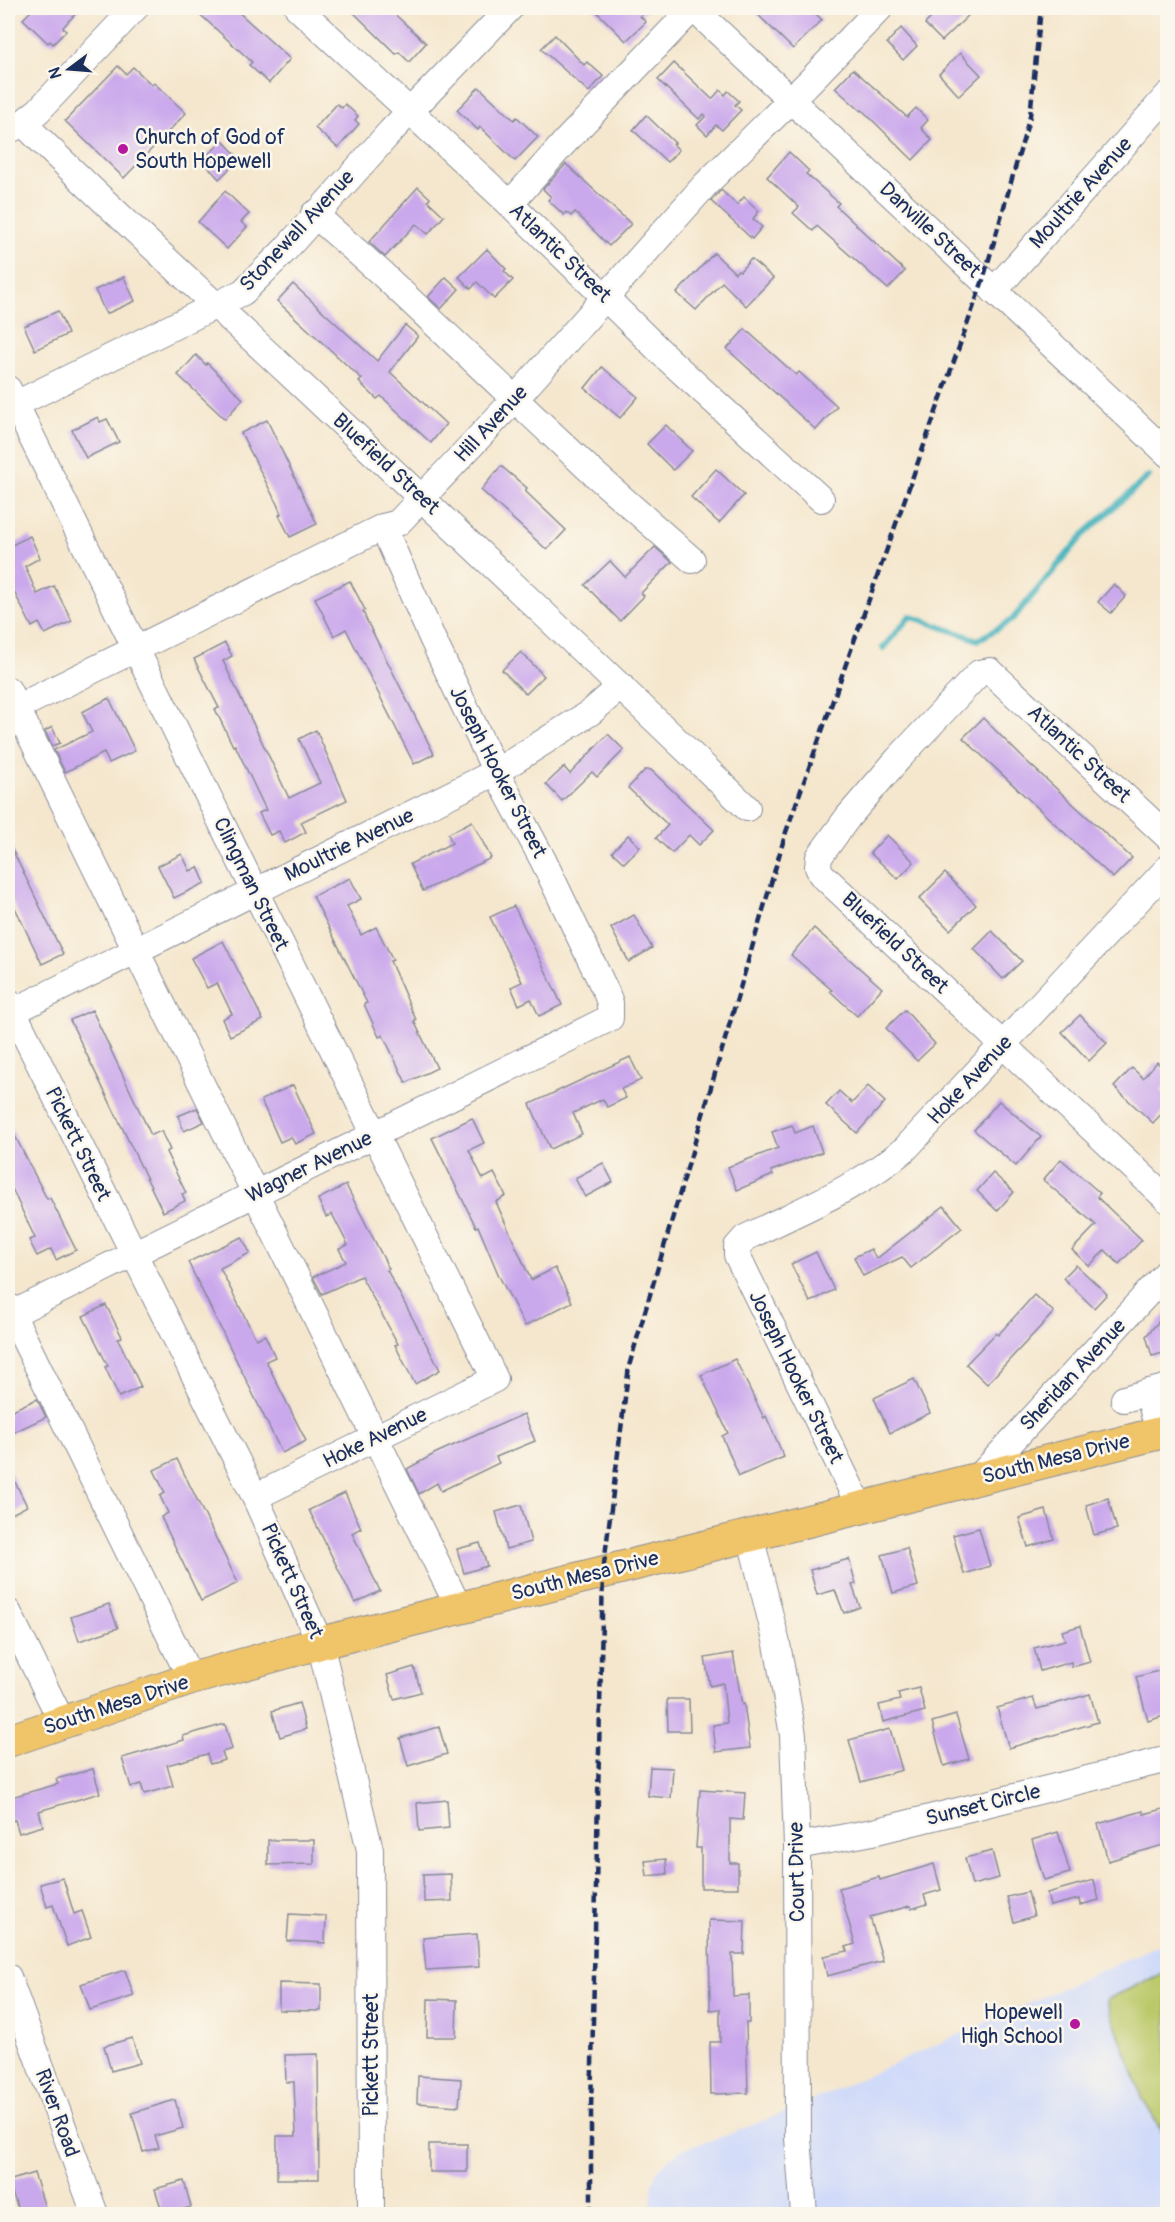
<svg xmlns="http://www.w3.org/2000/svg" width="1175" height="2222" font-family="Pangolin,sans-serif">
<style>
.built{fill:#d0daf9}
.pitch{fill:#bcc96a;stroke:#6c7c64;stroke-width:1.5}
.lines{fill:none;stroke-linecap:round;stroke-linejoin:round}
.stream{stroke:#44b3bd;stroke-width:6}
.building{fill:#caa8ec}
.minor-casing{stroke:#888b96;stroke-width:28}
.major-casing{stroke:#888b96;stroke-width:34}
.minor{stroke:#fff;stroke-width:26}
.major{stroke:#f0c469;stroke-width:32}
.rail{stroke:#1b2f5e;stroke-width:4.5;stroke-dasharray:9 4.5;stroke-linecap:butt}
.poi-dot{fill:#b5179e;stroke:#fbf7ec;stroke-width:2}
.labels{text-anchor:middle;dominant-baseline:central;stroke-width:5;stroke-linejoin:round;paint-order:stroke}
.poi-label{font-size:21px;fill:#1b2f5e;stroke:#fbf7ec;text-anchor:start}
.street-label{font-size:21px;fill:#1b2f5e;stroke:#fbf7ec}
</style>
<rect width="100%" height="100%" fill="#fbf7ec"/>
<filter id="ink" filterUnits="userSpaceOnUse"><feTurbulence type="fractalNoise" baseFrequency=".0167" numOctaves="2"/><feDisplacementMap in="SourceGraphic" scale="12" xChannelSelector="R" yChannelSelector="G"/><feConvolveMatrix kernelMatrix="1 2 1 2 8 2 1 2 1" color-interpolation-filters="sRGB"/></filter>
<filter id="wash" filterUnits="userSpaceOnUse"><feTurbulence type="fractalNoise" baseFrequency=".008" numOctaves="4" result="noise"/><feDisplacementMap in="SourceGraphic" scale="24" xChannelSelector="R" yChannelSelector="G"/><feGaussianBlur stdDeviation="1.35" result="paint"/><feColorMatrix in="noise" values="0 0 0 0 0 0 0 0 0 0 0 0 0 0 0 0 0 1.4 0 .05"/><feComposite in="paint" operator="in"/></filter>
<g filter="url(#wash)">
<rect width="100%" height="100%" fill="#f5e7ce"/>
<!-- built -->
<polygon class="built" points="1167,1941 1167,2214 651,2214 652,2183 656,2173 667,2160 681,2150 727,2135 798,2107"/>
<!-- pitch -->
<polygon class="pitch" points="1167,1971 1167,2140 1143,2100 1106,2000"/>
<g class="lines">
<!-- stream -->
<polyline class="stream" points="883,648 910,616 978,640 1012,620 1084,534 1149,476"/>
</g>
<g id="blocks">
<!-- building -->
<g class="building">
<polygon points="34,8 81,8 64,26 63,28 66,31 53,44 50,41 48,43 23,19"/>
<polygon points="193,8 234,8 290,59 269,83 249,65 252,62"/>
<polygon points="349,8 388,8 426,43 409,62 399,52 396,54"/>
<polygon points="593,8 649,8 640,16 646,22 626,41"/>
<polygon points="751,8 810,8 822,20 793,49"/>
<polygon points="941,8 976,8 942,41 925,24"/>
<polygon points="901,28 917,46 903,60 887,43"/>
<polygon points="555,35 584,65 587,62 603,76 589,92 541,49"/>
<polygon points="960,53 981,75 959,96 939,74"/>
<polygon points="674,63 712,99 720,90 725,95 728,91 739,101 735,105 741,110 722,130 716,125 707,135 697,125 706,116 704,114 699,119 658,80"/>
<polygon points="118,66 126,74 133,67 152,85 154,83 186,113 124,178 65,121"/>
<polygon points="853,69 907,117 916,108 928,120 921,128 932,140 913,160 862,110 861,111 835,88"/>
<polygon points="479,87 514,120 517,117 538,137 515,161 480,127 478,130 457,110"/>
<polygon points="337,104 342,108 345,104 358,116 355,120 359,124 338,148 315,128"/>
<polygon points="646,115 675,143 673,144 679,150 667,162 633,130"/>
<polygon points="223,141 240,159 219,179 202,160"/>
<polygon points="789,152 809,171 806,174 839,203 836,206 905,271 888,289 817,226 813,231 793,213 799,207 767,177"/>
<polygon points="566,164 631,224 609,246 575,212 571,216 566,212 564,215 548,200 551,197 543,189"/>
<polygon points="418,187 430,198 428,201 444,216 428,234 416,224 385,257 369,242"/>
<polygon points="721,190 737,205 744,197 759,211 753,219 762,227 752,239 711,201"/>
<polygon points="225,191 249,214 241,222 247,227 227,249 198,222"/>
<polygon points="487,249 506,269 504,271 513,280 494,299 477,282 471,289 459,277"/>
<polygon points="714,253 735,273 738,270 740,271 751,259 773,278 746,306 722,282 696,310 677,293"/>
<polygon points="124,277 135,301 106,314 95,290"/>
<polygon points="446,277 459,289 441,309 428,297"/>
<polygon points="293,284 377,361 405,325 418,336 390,372 446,424 431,443 381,396 377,399 359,382 362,379 277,301"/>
<polygon points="58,311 68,334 35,350 24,326"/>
<polygon points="745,329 796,375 799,372 837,406 816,430 727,349"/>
<polygon points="196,355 206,365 207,363 243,399 225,419 178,375"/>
<polygon points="602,367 638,397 620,418 585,388"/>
<polygon points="98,417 100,422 107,419 119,442 86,458 72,430"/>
<polygon points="267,420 317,524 290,537 279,515 281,514 277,504 241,433"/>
<polygon points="666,425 692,451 673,470 647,444"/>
<polygon points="501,466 527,488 525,491 566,530 547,550 481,490"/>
<polygon points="716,469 744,495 719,523 691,497"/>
<polygon points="30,536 40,558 25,566 37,594 54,586 72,621 45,634 39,623 32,627 8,580 8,547"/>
<polygon points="655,547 672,562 641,593 644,596 620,621 585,585 610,561 625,577"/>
<polygon points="350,581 365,610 363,611 366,619 434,754 414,764 346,629 334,636 315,598"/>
<polygon points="1114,584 1126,596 1111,613 1098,602"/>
<polygon points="225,643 232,656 223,661 289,798 320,783 299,739 316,730 347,800 301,822 306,832 285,843 279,831 270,835 259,813 266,810 235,745 233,746 215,709 219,708 194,659"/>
<polygon points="521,652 544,676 526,694 502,670"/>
<polygon points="109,698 135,751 109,763 104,753 65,772 54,750 92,732 82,712"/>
<polygon points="983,718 1023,758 1132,858 1113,878 963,738"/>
<polygon points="52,727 60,743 52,746 45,731"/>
<polygon points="608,734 624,750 597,777 592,772 562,801 546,784 564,767 570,774"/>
<polygon points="645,770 651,770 714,830 699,845 689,835 672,853 656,838 668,825 628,788"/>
<polygon points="472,821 491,858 423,891 410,864 452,843 448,834"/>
<polygon points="628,835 640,847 624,863 612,852"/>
<polygon points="887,835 914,862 898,879 870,853"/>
<polygon points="8,841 63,954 42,964 8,893"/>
<polygon points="182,854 190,871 198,867 205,883 174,898 158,866"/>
<polygon points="945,873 976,905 950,930 919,899"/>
<polygon points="350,878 361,899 347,906 361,935 376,927 393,960 390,961 416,1020 414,1021 437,1068 406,1083 383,1035 379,1037 364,1004 367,1003 313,896"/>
<polygon points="514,906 562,1005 539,1016 531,999 519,1005 511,987 522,982 490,917"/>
<polygon points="634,915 652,948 629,962 611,928"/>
<polygon points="814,928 882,988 857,1016 830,991 832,990 791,955"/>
<polygon points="992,931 1022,961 1003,979 974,949"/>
<polygon points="223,941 263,1020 230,1036 222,1019 232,1014 217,983 207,988 191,958"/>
<polygon points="92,1010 151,1135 161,1131 170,1150 166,1152 186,1193 182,1194 185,1201 163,1212 70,1020"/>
<polygon points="905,1010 935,1044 917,1061 886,1028"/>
<polygon points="1080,1015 1107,1043 1089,1061 1062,1032"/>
<polygon points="630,1057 641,1080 621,1089 626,1098 607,1107 603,1099 573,1113 582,1134 550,1149 530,1104"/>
<polygon points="1157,1062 1167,1072 1167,1083 1161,1090 1167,1096 1167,1108 1153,1123 1114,1087 1132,1068 1143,1078"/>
<polygon points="293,1085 316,1134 295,1144 291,1137 280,1142 261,1100"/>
<polygon points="868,1086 885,1102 857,1133 826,1105 839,1091 852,1103"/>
<polygon points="999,1101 1041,1137 1016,1166 974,1130"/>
<polygon points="197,1108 204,1122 184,1131 178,1116"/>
<polygon points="472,1118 484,1143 469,1150 483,1179 494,1173 506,1196 496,1202 531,1280 555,1268 572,1302 525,1326 499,1276 478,1226 476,1227 432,1138"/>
<polygon points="8,1122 47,1199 50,1198 76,1250 56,1260 51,1249 37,1256 29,1240 35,1238 8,1180"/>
<polygon points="792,1125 795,1133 813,1126 822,1152 771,1171 773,1175 737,1190 728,1167 778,1148 772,1132"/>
<polygon points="1061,1159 1100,1193 1097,1197 1142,1240 1119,1264 1105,1250 1089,1266 1072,1250 1096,1225 1043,1180"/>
<polygon points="603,1163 613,1182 585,1197 575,1178"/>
<polygon points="993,1173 1014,1192 997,1211 977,1191"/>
<polygon points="346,1185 389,1269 387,1270 440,1370 415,1384 395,1345 398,1344 361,1276 322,1294 313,1277 346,1262 339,1249 348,1245 332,1214 326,1217 318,1199"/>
<polygon points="944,1206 962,1228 911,1268 902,1257 863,1276 854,1257 871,1249 876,1259"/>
<polygon points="242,1237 250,1253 220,1268 256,1339 265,1335 275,1357 266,1361 306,1441 282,1453 188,1262"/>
<polygon points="816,1252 834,1290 810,1302 791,1264"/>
<polygon points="1076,1265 1107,1294 1094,1308 1063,1278"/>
<polygon points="1034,1295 1054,1312 987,1384 966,1364 996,1333 998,1335"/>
<polygon points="106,1305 122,1337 118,1339 141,1387 119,1397 105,1367 108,1366 83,1316"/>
<polygon points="1167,1312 1167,1352 1152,1356 1146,1336"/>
<polygon points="735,1359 764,1418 766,1416 784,1457 739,1476 722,1436 728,1433 701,1375"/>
<polygon points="914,1379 930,1413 890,1433 874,1398"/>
<polygon points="37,1399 46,1417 8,1435 8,1412"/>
<polygon points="524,1414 535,1441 496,1457 499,1463 441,1491 437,1483 419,1494 407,1469 436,1453"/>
<polygon points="177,1459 238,1583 201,1601 161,1517 168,1513 160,1496 165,1493 154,1470"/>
<polygon points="8,1468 27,1506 8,1516"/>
<polygon points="345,1493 361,1528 352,1533 380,1591 355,1603 309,1510"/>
<polygon points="1108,1498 1117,1529 1094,1535 1086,1505"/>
<polygon points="521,1505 531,1542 506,1549 496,1512"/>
<polygon points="1046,1510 1054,1539 1028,1547 1019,1518"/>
<polygon points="979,1528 990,1566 964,1574 953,1535"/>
<polygon points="480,1543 487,1566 464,1573 457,1549"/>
<polygon points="907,1548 918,1586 893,1593 882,1555"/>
<polygon points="849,1559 856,1584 852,1585 860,1607 844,1613 835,1590 817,1595 810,1570"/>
<polygon points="109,1604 118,1628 79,1641 71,1617"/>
<polygon points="1080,1626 1090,1662 1072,1667 1071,1662 1040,1671 1034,1648 1065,1640 1062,1631"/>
<polygon points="733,1653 742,1705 744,1704 750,1748 716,1752 713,1725 727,1723 723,1683 710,1686 705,1658"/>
<polygon points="414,1667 421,1692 394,1699 387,1675"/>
<polygon points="1162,1670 1167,1688 1167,1715 1148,1721 1136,1677"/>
<polygon points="919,1688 925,1711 883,1722 879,1705 900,1700 898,1693"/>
<polygon points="1090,1694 1098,1722 1009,1748 997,1708 1033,1698 1037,1709"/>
<polygon points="667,1699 689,1699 690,1731 668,1731"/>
<polygon points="299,1703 306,1729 280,1737 272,1711"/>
<polygon points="956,1715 969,1759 944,1766 932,1722"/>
<polygon points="225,1724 232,1749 222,1752 225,1760 210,1764 207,1754 167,1765 173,1786 144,1794 141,1784 131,1787 122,1758 184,1740 183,1736"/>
<polygon points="439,1727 447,1754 408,1766 400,1738"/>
<polygon points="890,1729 902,1770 861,1782 849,1740"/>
<polygon points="650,1767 673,1768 671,1798 648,1796"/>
<polygon points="93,1769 100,1793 39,1811 43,1826 19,1833 15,1820 8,1822 8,1798 58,1784 56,1779"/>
<polygon points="700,1790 745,1793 743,1820 730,1819 730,1863 738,1863 738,1888 701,1888 701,1848 696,1848"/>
<polygon points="447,1800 449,1828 419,1831 417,1803"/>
<polygon points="1167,1808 1167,1844 1108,1861 1098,1824 1143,1811 1144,1814"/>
<polygon points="1058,1832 1070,1873 1044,1880 1032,1840"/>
<polygon points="268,1840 314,1840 314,1864 268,1865"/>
<polygon points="992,1851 999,1878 972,1885 965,1858"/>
<polygon points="666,1859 667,1874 647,1876 645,1861"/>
<polygon points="934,1864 941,1890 924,1895 927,1904 911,1909 910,1906 870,1917 883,1961 827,1976 823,1956 848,1951 846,1947 855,1944 839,1888 879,1877 880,1880"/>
<polygon points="451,1874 452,1901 424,1902 423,1875"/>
<polygon points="63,1878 74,1914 82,1911 91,1937 67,1946 53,1905 47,1907 40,1884"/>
<polygon points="1094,1880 1099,1900 1080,1905 1079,1899 1050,1906 1047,1893"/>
<polygon points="1028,1892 1034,1916 1014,1922 1007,1897"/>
<polygon points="289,1914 326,1916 325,1943 287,1941"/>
<polygon points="709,1920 745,1921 744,1954 732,1954 733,1996 749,1995 749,2023 746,2023 748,2093 711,2094 710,2042 720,2042 720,2009 710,2010"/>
<polygon points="477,1934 479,1967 426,1970 423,1938"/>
<polygon points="125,1970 134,1996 90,2010 81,1984"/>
<polygon points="279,1983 321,1984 321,2011 279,2010"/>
<polygon points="428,1999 457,2000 456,2037 427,2037"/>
<polygon points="132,2038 140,2063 111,2071 104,2046"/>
<polygon points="318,2054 319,2179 277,2179 277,2136 296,2136 294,2082 286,2082 285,2055"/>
<polygon points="418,2076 461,2079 459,2106 417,2103"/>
<polygon points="175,2100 183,2128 155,2136 159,2148 143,2152 132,2113"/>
<rect x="429" y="2144" width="38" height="28"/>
<polygon points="34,2173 47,2214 20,2214 8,2181"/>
<polygon points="184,2181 191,2207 163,2214 155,2189"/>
</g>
</g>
</g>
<g filter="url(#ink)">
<use href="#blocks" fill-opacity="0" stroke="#888b96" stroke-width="1.5"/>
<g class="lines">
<!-- minor casing -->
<g class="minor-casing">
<g id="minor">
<polyline points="298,8 510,204 668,359 821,499"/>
<polyline points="693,8 1168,454"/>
<path d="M23,123C111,210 203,293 293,377C445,520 597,663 747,808"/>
<polyline points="8,131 23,123 38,111 135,8"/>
<polyline points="510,204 564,143 693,8"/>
<polyline points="314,214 380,272 590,470 692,560"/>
<polyline points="994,291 1168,95"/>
<polyline points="8,389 495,1379 255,1497"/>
<polyline points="8,408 243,292 285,250 391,131 510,8"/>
<polyline points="8,690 459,1608"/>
<polyline points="8,712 383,527 398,523 515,399 705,185 812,79 880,8"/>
<polyline points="1168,837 990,671 979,673 898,759 848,817 819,857 818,867 821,874 1168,1200"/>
<polyline points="8,1001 255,1497 320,1643 370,1850 371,2214"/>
<polyline points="8,1014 496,772 591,712 621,686"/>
<polyline points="8,1306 191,1679"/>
<polyline points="8,1316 610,1018 610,1003 606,992 543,860 496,772 433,640 383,527"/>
<polyline points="1148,1392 1159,1433"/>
<polyline points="1124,1399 1168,1387"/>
<polyline points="978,1478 1168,1271"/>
<path d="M860,1507L737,1255V1247L745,1238C799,1211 858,1188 905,1149L1168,868"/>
<polyline points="750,1535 777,1644 793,1735 797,1846 798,2138 804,2214"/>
<polyline points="8,1612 62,1722"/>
<polyline points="797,1846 873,1832 1168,1759"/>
<polyline points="8,1977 95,2214"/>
</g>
</g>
<!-- major casing -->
<g class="major-casing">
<polyline id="major" points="8,1741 191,1679 320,1643 1168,1431"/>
</g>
<!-- minor -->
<use href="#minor" class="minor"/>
<!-- major -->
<use href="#major" class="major"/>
<!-- rail -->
<polyline class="rail" points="591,2214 591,2111 603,1572 629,1366 786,832 983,280 1030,116 1041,8"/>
</g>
</g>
<!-- markers -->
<g class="poi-dot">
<circle cx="123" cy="149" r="6"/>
<circle cx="1075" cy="2024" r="6"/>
</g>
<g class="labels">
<!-- poi labels -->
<g class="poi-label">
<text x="135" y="137">Church of God of<tspan x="135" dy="24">South Hopewell</tspan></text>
<text x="1063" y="2012" text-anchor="end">Hopewell<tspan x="1063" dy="24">High School</tspan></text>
</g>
<!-- street labels -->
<g class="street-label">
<text transform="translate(1081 193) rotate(-48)">Moultrie Avenue</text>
<text transform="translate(930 230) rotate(43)">Danville Street</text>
<text transform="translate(297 231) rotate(-47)">Stonewall Avenue</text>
<text transform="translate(560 253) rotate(44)">Atlantic Street</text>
<text transform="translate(491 424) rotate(-47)">Hill Avenue</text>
<text transform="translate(386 464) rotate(43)">Bluefield Street</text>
<text transform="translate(1079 754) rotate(43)">Atlantic Street</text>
<text transform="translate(498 772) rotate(63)">Joseph Hooker Street</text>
<text transform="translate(349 845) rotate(-26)">Moultrie Avenue</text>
<text transform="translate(251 884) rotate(64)">Clingman Street</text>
<text transform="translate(895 943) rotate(43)">Bluefield Street</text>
<text transform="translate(970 1080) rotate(-47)">Hoke Avenue</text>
<text transform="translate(78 1144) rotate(64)">Pickett Street</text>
<text transform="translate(309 1167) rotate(-26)">Wagner Avenue</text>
<text transform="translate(1073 1375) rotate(-47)">Sheridan Avenue</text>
<text transform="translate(796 1377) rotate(64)">Joseph Hooker Street</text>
<text transform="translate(375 1438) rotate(-26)">Hoke Avenue</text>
<text transform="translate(1056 1459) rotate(-14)">South Mesa Drive</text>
<text transform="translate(585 1576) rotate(-14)">South Mesa Drive</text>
<text transform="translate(292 1581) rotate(66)">Pickett Street</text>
<text transform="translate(116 1705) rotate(-18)">South Mesa Drive</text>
<text transform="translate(983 1805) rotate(-14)">Sunset Circle</text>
<text transform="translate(797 1872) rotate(-91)">Court Drive</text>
<text transform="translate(371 2055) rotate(-90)">Pickett Street</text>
<text transform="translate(57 2113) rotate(70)">River Road</text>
</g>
</g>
<!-- margin -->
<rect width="1175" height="2222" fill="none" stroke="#fbf7ec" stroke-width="30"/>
<!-- north arrow -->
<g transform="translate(69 69) rotate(254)" stroke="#fbf7ec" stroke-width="4.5" paint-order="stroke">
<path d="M0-4.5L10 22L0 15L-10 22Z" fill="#1b2f5e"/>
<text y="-9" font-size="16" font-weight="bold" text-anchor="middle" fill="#1b2f5e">N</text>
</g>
</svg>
